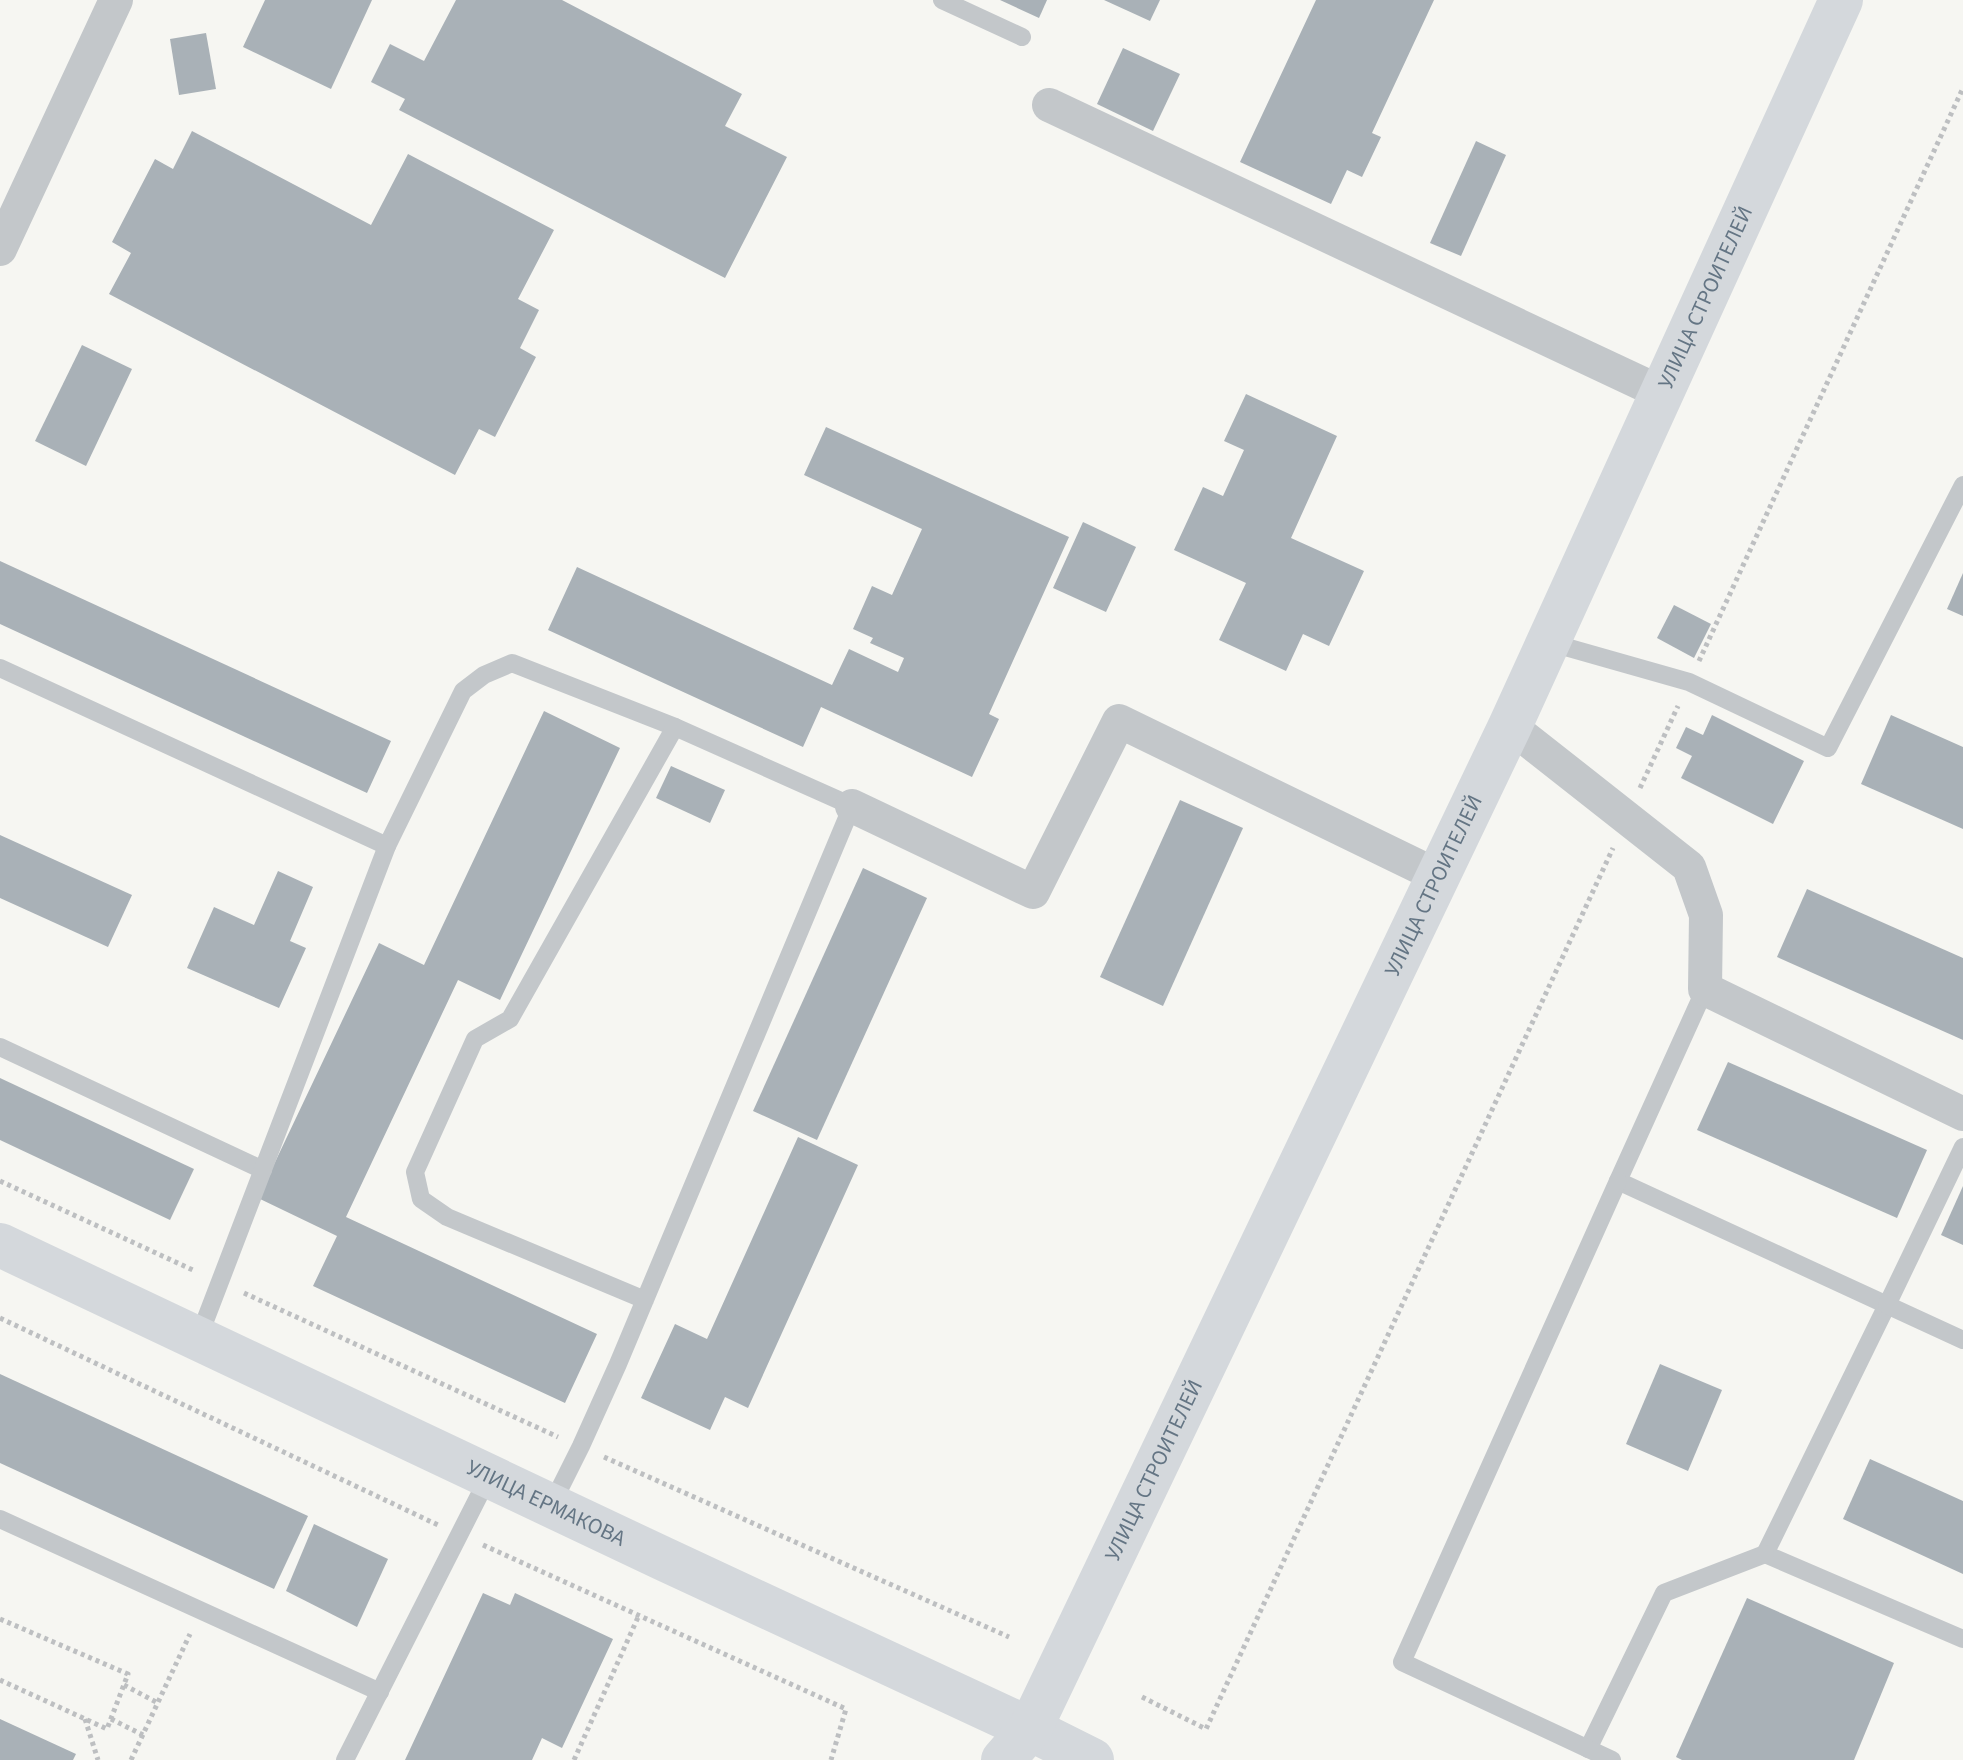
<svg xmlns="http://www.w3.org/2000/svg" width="1963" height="1760" font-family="'Source Sans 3',sans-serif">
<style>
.building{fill:#a9b1b7}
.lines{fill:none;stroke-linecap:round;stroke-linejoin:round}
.path{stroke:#bdbfc1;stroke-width:5;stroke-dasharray:4 4;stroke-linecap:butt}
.lane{stroke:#c3c7ca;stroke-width:18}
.street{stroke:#c3c7ca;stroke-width:34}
.secondary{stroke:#d4d8dc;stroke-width:44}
.labels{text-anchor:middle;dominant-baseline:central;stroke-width:8;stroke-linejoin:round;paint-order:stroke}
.street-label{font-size:22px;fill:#647584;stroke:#fff}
</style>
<rect width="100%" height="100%" fill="#f6f6f2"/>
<!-- building -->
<g class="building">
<polygon points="265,0 372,0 331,89 243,47"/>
<polygon points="456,0 562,0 742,94 725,126 787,157 725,278 399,110 405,99 371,82 390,44 424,61"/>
<polygon points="1000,0 1047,0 1039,18"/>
<polygon points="1104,0 1160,0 1150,21"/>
<polygon points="1316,0 1434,0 1372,133 1381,137 1362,177 1347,170 1331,204 1240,162"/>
<polygon points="206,33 216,89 179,95 170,39"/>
<polygon points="1123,48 1180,74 1153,131 1097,104"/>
<polygon points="192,131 371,225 408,154 554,230 518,299 539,310 520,348 536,357 495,437 479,429 455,475 109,294 131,253 112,242 155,159 173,169"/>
<polygon points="1476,141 1506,155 1461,256 1430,243"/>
<polygon points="82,345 132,369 86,466 35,441"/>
<polygon points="1246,394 1337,436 1291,538 1364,571 1329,646 1303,634 1286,671 1219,640 1246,583 1174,550 1203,487 1223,496 1244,450 1224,441"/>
<polygon points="826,427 1069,537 989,714 999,719 972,777 821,707 803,747 548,630 577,567 832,685 849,649 898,672 904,658 870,643 873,638 853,629 872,586 892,595 922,529 804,475"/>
<polygon points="1083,522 1136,547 1106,612 1053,588"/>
<polygon points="0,561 391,741 367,793 0,624"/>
<polygon points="1963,573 1963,616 1947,609"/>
<polygon points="1674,605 1711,624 1694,658 1657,638"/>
<polygon points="544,711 620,748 500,1000 458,980 346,1217 597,1334 565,1403 313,1286 337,1236 258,1198 379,943 424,965"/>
<polygon points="1712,715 1804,761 1773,824 1681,778 1692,756 1676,748 1686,727 1703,735"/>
<polygon points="1891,715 1963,747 1963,829 1861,784"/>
<polygon points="671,766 725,790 710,823 656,798"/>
<polygon points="1180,800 1243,828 1163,1006 1100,977"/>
<polygon points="0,835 132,895 108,947 0,898"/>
<polygon points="863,868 927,898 817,1140 753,1111"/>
<polygon points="278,871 313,887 290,941 306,948 279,1008 187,968 214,907 254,925"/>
<polygon points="1807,889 1963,958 1963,1040 1777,957"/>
<polygon points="1728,1062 1927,1150 1897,1218 1697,1130"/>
<polygon points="0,1078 194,1169 170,1220 0,1140"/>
<polygon points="798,1137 858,1165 748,1408 725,1397 710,1430 641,1398 675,1324 707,1339"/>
<polygon points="1963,1186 1963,1245 1941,1235"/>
<polygon points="1660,1364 1722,1390 1688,1471 1626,1444"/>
<polygon points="0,1374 308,1516 274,1589 0,1463"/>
<polygon points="1870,1459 1963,1501 1963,1574 1843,1519"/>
<polygon points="314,1524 388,1559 357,1627 286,1591"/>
<polygon points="483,1593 510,1605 515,1593 613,1639 562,1748 542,1738 532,1760 405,1760"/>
<polygon points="1747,1598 1894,1663 1854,1760 1682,1760 1676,1757"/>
<polygon points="0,1719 76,1754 73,1760 0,1760"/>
</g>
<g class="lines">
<!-- path -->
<g class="path">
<polyline points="1699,661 1963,88"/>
<polyline points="1640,788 1678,706"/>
<polyline points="0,1181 195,1271"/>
<polyline points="244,1293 558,1437"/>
<polyline points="0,1318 438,1525"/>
<polyline points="604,1457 1009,1637"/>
<polyline points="483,1545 846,1709 831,1760"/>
<polyline points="0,1619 128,1674 107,1729 0,1680"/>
<polyline points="124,1685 158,1703"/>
<polyline points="1142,1697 1206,1729 1613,848"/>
<polyline points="85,1719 98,1760"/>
<polyline points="111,1719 143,1735"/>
<polyline points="131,1760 190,1634"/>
<polyline points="574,1760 639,1615"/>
</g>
<!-- lane -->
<g class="lane">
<polyline points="942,0 1022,37"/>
<polyline points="1548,642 1689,682 1828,748 1963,485"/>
<polyline points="0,668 387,846"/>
<polyline points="1705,989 1618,1181 1887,1305 1765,1554 1963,1639"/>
<polyline points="0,1047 263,1170"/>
<polyline points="1963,1147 1887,1305 1963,1340"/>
<polyline points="198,1339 387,846 463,691 484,675 512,663 675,727"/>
<polyline points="551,1506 581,1446 618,1364 852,806 675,727 510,1019 475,1039 415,1172 421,1199 447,1217 645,1300"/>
<polyline points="0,1519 380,1692"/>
<polyline points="1588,1749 1664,1593 1765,1554"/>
<polyline points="345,1760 489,1476"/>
<polyline points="1612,1760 1402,1662 1618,1181"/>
</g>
<!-- street -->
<g class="street">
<polyline points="1049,105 1662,393"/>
<polyline points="0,249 116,0"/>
<polyline points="1510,726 1689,867 1706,915 1705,989 1963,1114"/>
<polyline points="852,806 1033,892 1119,721 1438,876"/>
</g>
<!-- secondary -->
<g class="secondary">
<path id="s1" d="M0,1245L664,1559L1030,1729L1092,1760"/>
<path id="s2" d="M1003,1760L1030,1729L1510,726L1841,0"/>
</g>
</g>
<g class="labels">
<!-- street labels -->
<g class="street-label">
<text stroke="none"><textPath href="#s2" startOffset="1624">УЛИЦА СТРОИТЕЛЕЙ</textPath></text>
<text stroke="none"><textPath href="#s2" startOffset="976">УЛИЦА СТРОИТЕЛЕЙ</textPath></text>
<text stroke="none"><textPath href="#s2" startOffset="328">УЛИЦА СТРОИТЕЛЕЙ</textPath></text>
<text stroke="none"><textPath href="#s1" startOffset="604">УЛИЦА ЕРМАКОВА</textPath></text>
</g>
</g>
</svg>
